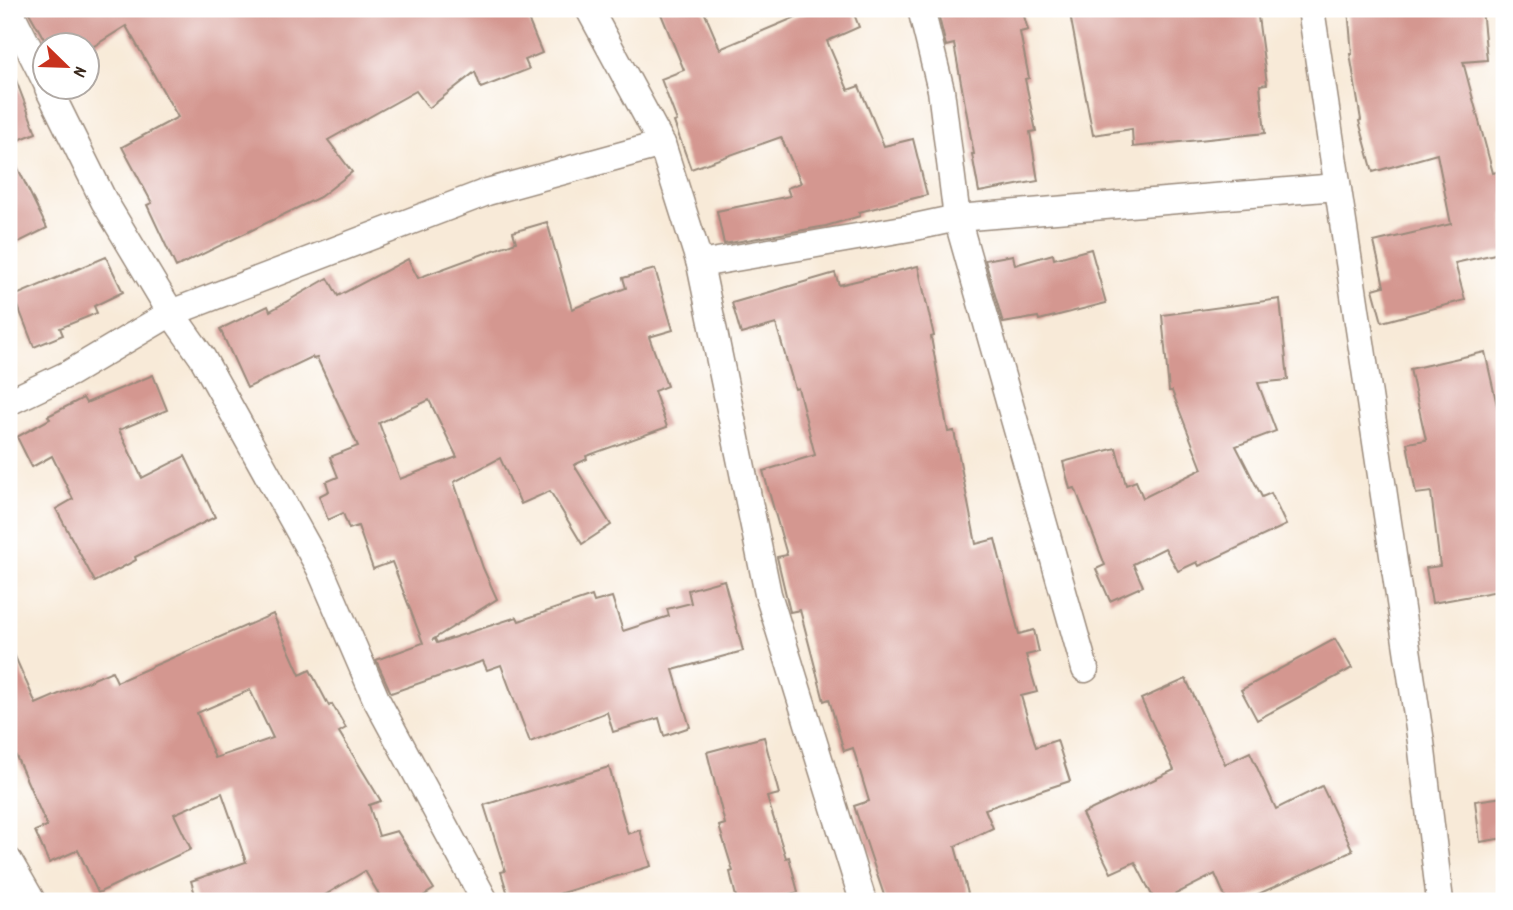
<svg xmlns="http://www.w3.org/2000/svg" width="1513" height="910" font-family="Dekko,sans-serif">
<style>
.building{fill:#d49790;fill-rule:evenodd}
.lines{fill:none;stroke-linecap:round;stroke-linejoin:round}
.minor-casing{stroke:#9a8a7b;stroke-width:29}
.minor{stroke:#fff;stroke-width:26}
</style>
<rect width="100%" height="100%" fill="#fff"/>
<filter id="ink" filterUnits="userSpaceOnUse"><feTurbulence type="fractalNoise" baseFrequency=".0143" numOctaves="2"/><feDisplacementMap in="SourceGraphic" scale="14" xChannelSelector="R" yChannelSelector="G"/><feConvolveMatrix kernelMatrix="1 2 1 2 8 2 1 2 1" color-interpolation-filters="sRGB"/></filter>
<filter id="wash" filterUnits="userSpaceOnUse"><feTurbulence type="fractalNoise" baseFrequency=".00686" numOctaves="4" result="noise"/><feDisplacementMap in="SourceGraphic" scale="28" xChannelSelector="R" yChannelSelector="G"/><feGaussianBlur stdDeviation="1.57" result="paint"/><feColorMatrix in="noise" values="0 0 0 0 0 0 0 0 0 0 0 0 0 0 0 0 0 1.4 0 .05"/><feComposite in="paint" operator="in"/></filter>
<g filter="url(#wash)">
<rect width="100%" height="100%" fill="#f8ead8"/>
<g id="blocks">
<!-- building -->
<g class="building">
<polygon points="27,9 524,9 542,53 525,60 529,69 481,88 475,72 429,108 416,91 328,140 352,172 320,197 176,267 147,205 152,203 122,147 178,117 126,26 94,46 48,46"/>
<polygon points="659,9 703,9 720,49 815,9 852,9 859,27 827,41 848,90 859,86 884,146 913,139 927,195 859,212 860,216 826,226 724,244 717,211 790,196 787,188 801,183 781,137 691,169 674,122 677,121 661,79 684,70"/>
<polygon points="937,9 1022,9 1028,30 1020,32 1029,78 1025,79 1036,131 1030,132 1038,181 979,192 972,154 974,154 954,44 946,46"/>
<polygon points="1069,9 1257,9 1267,84 1260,85 1265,133 1133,147 1132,129 1093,135"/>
<polygon points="1348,9 1482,9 1487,60 1463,62 1493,173 1504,170 1504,252 1455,263 1465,300 1382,322 1373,289 1384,286 1374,242 1451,224 1437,154 1373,172 1359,121 1361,120 1350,54 1352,54"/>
<polygon points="11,67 36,133 9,144 9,68"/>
<polygon points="9,150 47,228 9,247"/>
<path d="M547,222L572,309L626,288L623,278L655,269L673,330L649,337L667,386L654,391L667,427L586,456L587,459L574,465L611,525L582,544L550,491L521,504L500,458L454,482L483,568L497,599L432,640L435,639L437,643L517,617L519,621L592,596L594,602L612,597L623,631L669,616L667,609L691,603L688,590L724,580L743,651L673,670L690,727L664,736L659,718L613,732L607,712L530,742L501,665L487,670L483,661L391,693L376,660L423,643L392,562L373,569L358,526L349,529L343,513L328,520L319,496L329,491L326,482L338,477L330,457L358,446L317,358L313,359L312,357L247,388L220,329L268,306L270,311L328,278L338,296L408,259L418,278L516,242L513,232ZM429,400L457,457L400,479L379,423Z"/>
<polygon points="1091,249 1106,303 1039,320 1038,317 1003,323 985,260 1013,255 1015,265 1053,254 1054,259"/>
<polygon points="106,257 123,292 94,306 97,313 60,328 63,335 34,347 14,296"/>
<polygon points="918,266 934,336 931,337 948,432 954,431 976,544 995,539 1019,634 1034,630 1039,652 1026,655 1037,692 1021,696 1036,747 1057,740 1070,781 985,809 993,828 955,846 970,901 886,901 854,806 869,801 853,748 844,751 829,699 824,701 800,610 790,612 777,557 787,555 763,471 815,455 798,388 795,389 776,324 741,334 732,303 835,273 839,285"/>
<polygon points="1280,299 1288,380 1258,383 1276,431 1236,446 1262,497 1271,493 1286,525 1199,566 1197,562 1178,571 1165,548 1133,564 1143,586 1110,601 1096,569 1105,565 1075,488 1070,489 1063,462 1116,448 1126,485 1136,481 1143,498 1202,469 1172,391 1169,391 1162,315"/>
<polygon points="1485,352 1499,414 1504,413 1504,590 1432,603 1426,568 1440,566 1431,492 1416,494 1407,443 1426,440 1410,369"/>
<polygon points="153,375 167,410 119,430 142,478 185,456 215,517 135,557 136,560 95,582 56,509 73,499 52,456 32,467 17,437 50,419 48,416 83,398 86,403"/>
<path d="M273,614L300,675L310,670L329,706L332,704L346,728L339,732L381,801L369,805L379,836L397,831L434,889L415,901H383L365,871L315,901H197L191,881L246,862L222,793L174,814L191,849L98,893L78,850L49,863L35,831L47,826L16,756L9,760V643L36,704L112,671L117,682ZM250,690L273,738L215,758L197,713Z"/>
<polygon points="1335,639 1352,668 1257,720 1241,690"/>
<polygon points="1186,679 1225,764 1250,752 1276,809 1322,786 1353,851 1243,901 1227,901 1215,874 1162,901 1155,901 1135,862 1111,873 1082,814 1174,770 1141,699"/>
<polygon points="764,737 779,794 767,797 786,858 789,857 798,892 764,901 737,901 730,872 733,871 719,826 725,824 707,752"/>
<polygon points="609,767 628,834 640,830 651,866 535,901 510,901 501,872 505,871 484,805"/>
<polygon points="1504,797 1504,838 1480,842 1475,801"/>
</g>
</g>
</g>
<g filter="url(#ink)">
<use href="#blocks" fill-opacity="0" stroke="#9a8a7b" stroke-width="2"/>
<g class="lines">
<!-- minor casing -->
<g class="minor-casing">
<g id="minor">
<polyline points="9,9 46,82"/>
<polyline points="589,9 662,144"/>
<polyline points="1311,9 1421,742 1440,901"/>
<polyline points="48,88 104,201 171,313 202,357 320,569 376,699 485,901"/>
<polyline points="700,264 915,227 957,218 941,90 921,9"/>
<polyline points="9,402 70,373 171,313 487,192 662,144 700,264 768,594 863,901"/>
<polyline points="1085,669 957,218 1337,187"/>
<polyline points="9,861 32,901"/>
</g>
</g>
<!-- minor -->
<use href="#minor" class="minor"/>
</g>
</g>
<!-- margin -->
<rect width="1513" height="910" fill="none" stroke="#fff" stroke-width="35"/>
<!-- north arrow -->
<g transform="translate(66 66) rotate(113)"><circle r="33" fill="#ffffff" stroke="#b1aaa5" stroke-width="2"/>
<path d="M0-5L12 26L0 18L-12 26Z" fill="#c8321e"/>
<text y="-10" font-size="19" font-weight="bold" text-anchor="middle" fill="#3b2a1e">N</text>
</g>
</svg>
